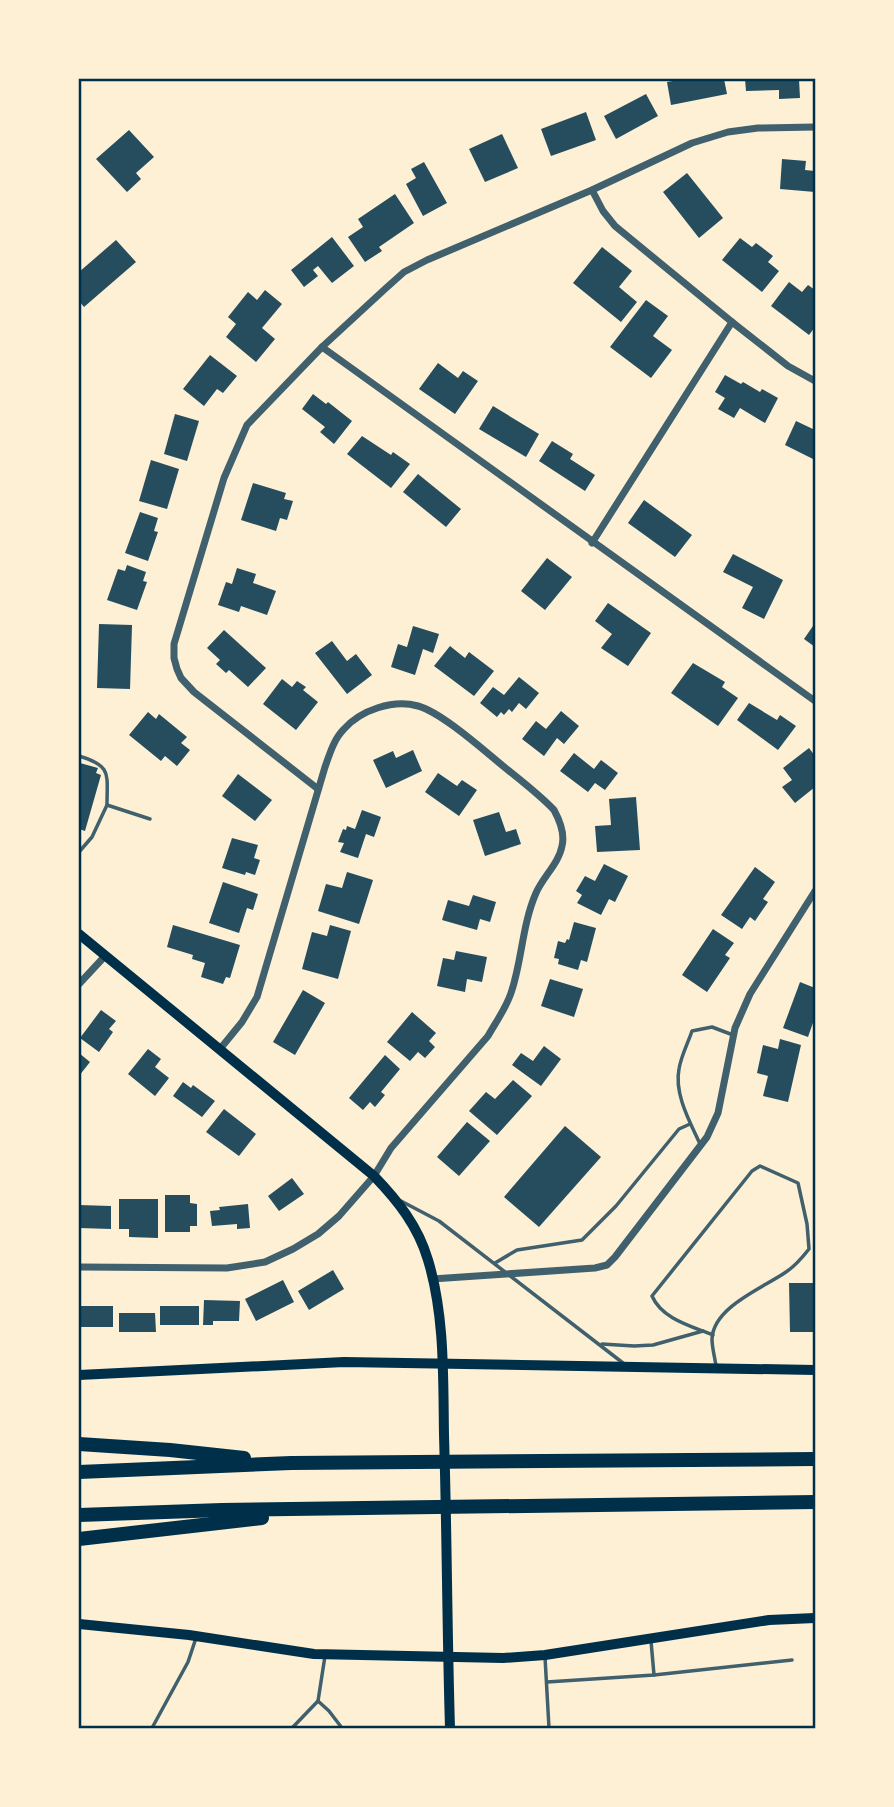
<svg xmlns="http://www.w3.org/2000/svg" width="894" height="1807" font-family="Merriweather,serif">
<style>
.building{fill:#264d5e}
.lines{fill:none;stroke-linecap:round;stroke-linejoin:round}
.service{stroke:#3f606c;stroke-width:3.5}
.minor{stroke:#3f606c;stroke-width:7}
.secondary{stroke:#003049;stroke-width:10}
.motorway{stroke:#003049;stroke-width:14}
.neatline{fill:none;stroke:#003049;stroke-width:2.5}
</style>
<rect width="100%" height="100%" fill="#fdf0d5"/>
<!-- building -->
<g class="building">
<polygon points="684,79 724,79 727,94 671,105 667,82"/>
<polygon points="745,79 799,79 800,98 779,99 779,90 746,91"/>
<polygon points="646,94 658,116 616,139 604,116"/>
<polygon points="586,112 596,140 551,156 541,129"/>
<polygon points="129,130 154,157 136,173 141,179 127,192 96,159"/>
<polygon points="502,134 518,168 485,182 469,149"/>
<polygon points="782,159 806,161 805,170 815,171 815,192 780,189"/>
<polygon points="424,162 447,203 423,216 406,184 416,178 411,169"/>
<polygon points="687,173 723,218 699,238 663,192"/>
<polygon points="395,194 414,223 379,247 382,251 365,262 348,237 363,227 358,219"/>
<polygon points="332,237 354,266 332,283 318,266 313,270 318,276 304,287 291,270"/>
<polygon points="740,238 752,247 756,243 773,256 768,262 779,271 762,292 722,260"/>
<polygon points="116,240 136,262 84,307 79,301 79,272"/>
<polygon points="602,247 632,271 619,287 637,302 621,322 573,283"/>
<polygon points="789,282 802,292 808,285 815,290 815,327 809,335 771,306"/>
<polygon points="265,290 282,304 262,328 275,339 256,362 226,337 236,324 228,317 248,292 257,300"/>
<polygon points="646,300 668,316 653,336 672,350 651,378 610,347"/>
<polygon points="210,355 237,376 223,393 217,389 204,406 183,389"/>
<polygon points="438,363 458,378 463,371 478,381 455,414 419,389"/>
<polygon points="725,375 741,384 743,382 760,392 762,389 778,398 765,423 740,408 734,418 718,409 725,398 715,392"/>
<polygon points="313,394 326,404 328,402 352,421 334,444 320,432 325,427 302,409"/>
<polygon points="493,406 539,434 526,457 479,429"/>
<polygon points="175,414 199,421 187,461 164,454"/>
<polygon points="796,421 815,430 815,460 785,445"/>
<polygon points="362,436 391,455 393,452 410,464 391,488 347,454"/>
<polygon points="552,441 573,454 570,459 595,475 585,491 539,461"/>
<polygon points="151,460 179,469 167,509 139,501"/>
<polygon points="418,474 461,509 446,527 403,492"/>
<polygon points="253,483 286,493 284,499 293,501 287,520 280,518 276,531 241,520"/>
<polygon points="644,500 692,535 675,557 628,523"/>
<polygon points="140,512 158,518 154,531 158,532 148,561 125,553"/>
<polygon points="733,554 783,580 764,619 742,608 753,587 723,572"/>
<polygon points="547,558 572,577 545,610 521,591"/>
<polygon points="127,565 146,572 143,581 147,582 137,610 107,600 118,569 125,571"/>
<polygon points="237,568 256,574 253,583 276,591 267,615 241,606 239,612 218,605 226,582 232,584"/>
<polygon points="608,603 651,633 628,666 601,648 612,634 595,621"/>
<polygon points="815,623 815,647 804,639"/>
<polygon points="99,624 132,625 130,689 97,688"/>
<polygon points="413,626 439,634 433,653 423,649 415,675 391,667 398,644 407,647"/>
<polygon points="224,630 266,668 248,687 229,670 226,673 216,664 220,660 207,648"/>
<polygon points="332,641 347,661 356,654 372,675 347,694 315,653"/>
<polygon points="450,646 465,658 469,652 494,671 474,696 434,666"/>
<polygon points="693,663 725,682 722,687 738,698 718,726 671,693"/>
<polygon points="519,677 539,693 526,709 519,703 512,712 509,709 504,715 501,712 497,717 480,703 493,687 504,695"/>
<polygon points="282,679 292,687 297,681 306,687 303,690 318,702 296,730 263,704"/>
<polygon points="749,703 777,720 780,715 796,726 778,750 737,720"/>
<polygon points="561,711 579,726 564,744 557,738 544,756 522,739 536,721 546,729"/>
<polygon points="148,712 156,719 159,714 187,737 181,743 190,750 177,766 165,756 161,761 129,735"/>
<polygon points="809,748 815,756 815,787 795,803 782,787 792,780 783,768"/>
<polygon points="413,750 422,771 386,788 373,760 393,751 396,758"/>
<polygon points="574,753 594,769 601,760 618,773 605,790 595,783 588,792 560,771"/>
<polygon points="80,763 98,768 96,773 101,775 85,831 79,829"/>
<polygon points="438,773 457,786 462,780 477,790 459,816 425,792"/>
<polygon points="238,774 272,800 255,821 222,796"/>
<polygon points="636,797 640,850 597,852 595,826 611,825 609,799"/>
<polygon points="362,810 381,817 374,837 366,834 358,858 340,852 344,843 338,842 343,829 346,830 347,826 355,829"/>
<polygon points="499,812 506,832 516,829 521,844 485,856 473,820"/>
<polygon points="232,838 258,845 254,858 260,860 255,875 246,872 245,875 222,868"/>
<polygon points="604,864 628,876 615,902 609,899 601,915 577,903 582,895 576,891 585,876 595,881"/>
<polygon points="755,867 775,882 763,899 768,902 755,921 750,917 742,929 721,915"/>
<polygon points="347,872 373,880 359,924 318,911 326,884 342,888"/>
<polygon points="223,882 258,894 253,910 247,908 239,933 209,923"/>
<polygon points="473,895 496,902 490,922 480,919 477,930 442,920 448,900 469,906"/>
<polygon points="574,922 596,928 587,962 581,960 578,970 558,964 559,959 554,958 558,941 565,943 567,939 569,940"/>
<polygon points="173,925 240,945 230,978 226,977 223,984 201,977 205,963 192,959 193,955 167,947"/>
<polygon points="330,925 351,931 338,979 302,969 312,932 327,936"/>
<polygon points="713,929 734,943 725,955 730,958 707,992 682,975"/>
<polygon points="456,951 487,957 482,982 467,979 465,992 437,986 443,958 454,960"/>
<polygon points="550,979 583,989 574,1017 541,1006"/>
<polygon points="800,982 815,988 815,1017 808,1037 783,1028"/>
<polygon points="303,990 325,1003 295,1055 273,1042"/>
<polygon points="101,1010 116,1021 109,1029 113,1032 99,1052 80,1038"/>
<polygon points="412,1012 436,1033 429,1041 435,1047 425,1058 418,1052 410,1061 387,1042"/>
<polygon points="780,1039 801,1045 788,1102 763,1096 768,1076 757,1073 763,1045 778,1049"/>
<polygon points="544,1046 561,1059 541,1086 512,1065 521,1053 533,1061"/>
<polygon points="148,1049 161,1059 155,1067 169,1078 155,1096 128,1074"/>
<polygon points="79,1053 90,1062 79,1076"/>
<polygon points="385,1055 400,1069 381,1092 385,1095 375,1107 370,1102 363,1110 349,1098"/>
<polygon points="513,1080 532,1096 497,1135 469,1111 486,1092 495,1099"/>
<polygon points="183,1082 191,1088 193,1085 215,1101 202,1117 173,1096"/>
<polygon points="224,1109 256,1134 239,1156 206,1132"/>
<polygon points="467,1122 490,1141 459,1176 437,1157"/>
<polygon points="565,1126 601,1157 539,1227 504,1197"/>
<polygon points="292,1178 304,1194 279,1211 268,1196"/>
<polygon points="165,1195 190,1195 190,1203 197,1204 197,1226 190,1226 190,1232 165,1232"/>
<polygon points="119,1199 158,1199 158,1238 129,1237 129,1229 119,1229"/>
<polygon points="248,1204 250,1228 237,1229 237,1224 212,1226 210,1211 220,1210 219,1207"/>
<polygon points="79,1205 111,1206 111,1229 79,1228"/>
<polygon points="333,1270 344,1289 309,1310 298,1291"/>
<polygon points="283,1280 294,1302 256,1321 245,1299"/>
<polygon points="789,1283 815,1283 815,1332 790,1332"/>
<polygon points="204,1300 240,1301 239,1321 213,1321 213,1325 203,1325"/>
<rect x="79" y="1306" width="34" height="21"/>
<rect x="160" y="1306" width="39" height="19"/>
<polygon points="119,1313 155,1313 156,1332 119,1332"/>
</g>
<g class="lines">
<!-- service -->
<g class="service">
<path d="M79,756C112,766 107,773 107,805"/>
<polyline points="79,852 92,837 107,805 150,819"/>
<path d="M700,1144C690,1122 674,1094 679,1069C681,1056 688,1043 692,1031L712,1027L733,1035"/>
<polyline points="401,1201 439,1221 623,1363"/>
<polyline points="495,1263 517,1250 582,1240 616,1206 679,1129 690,1124"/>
<path d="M713,1335C691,1326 662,1319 652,1296L752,1171L760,1166L798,1183L807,1224L809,1249C802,1258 795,1266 786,1272C763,1288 713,1307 712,1339C712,1348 715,1358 716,1366"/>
<polyline points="602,1344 634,1346 653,1345 703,1331"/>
<polyline points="545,1657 549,1728"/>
<polyline points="654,1675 792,1660"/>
<polyline points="547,1682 654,1675 651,1641"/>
<polyline points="318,1701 329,1711 342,1728"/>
<polyline points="152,1728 188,1662 196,1638"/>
<polyline points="292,1728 318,1701 325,1656"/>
</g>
<!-- minor -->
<g class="minor">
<polyline points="592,190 603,211 615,226 732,322 788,366 815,381"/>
<polyline points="322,347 815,701"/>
<polyline points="592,543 732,322"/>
<polyline points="318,789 194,692 181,678 177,669 174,658 174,644 224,478 247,425 322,347 385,289 404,272 427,260 592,190 692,143 728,132 758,128 815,127"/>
<polyline points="79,984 105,956"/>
<path d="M79,1267L227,1268L265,1262L293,1249L318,1234L339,1216L374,1176L391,1148L488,1036C496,1022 506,1008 511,993C522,961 522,925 536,893C543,877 559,863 562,846C565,834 560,821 554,810C537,792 516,777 497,761C479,746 440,712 418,706C393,699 361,710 344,729C334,739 330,753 325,767L257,997L242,1022L220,1049"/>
<polyline points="432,1279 595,1268 607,1265 615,1257 707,1137 718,1113 735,1028 750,994 815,891"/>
</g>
<!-- secondary -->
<g class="secondary">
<path d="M79,934L374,1176C398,1201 418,1226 428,1260C445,1316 443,1377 444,1435C447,1533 447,1630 450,1728"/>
<polyline points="79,1375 344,1362 815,1370"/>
<polyline points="79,1624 189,1635 314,1654 503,1658 545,1655 769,1620 815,1618"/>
</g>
<!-- motorway -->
<g class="motorway">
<polyline points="79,1444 170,1450 244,1458"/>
<polyline points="79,1472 291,1463 815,1459"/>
<polyline points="79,1515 222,1510 815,1502"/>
<polyline points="79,1539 262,1518"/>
</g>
</g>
<!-- border -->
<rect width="894" height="1807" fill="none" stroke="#fdf0d5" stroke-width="161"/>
<rect x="80" y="80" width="734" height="1647" class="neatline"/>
</svg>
